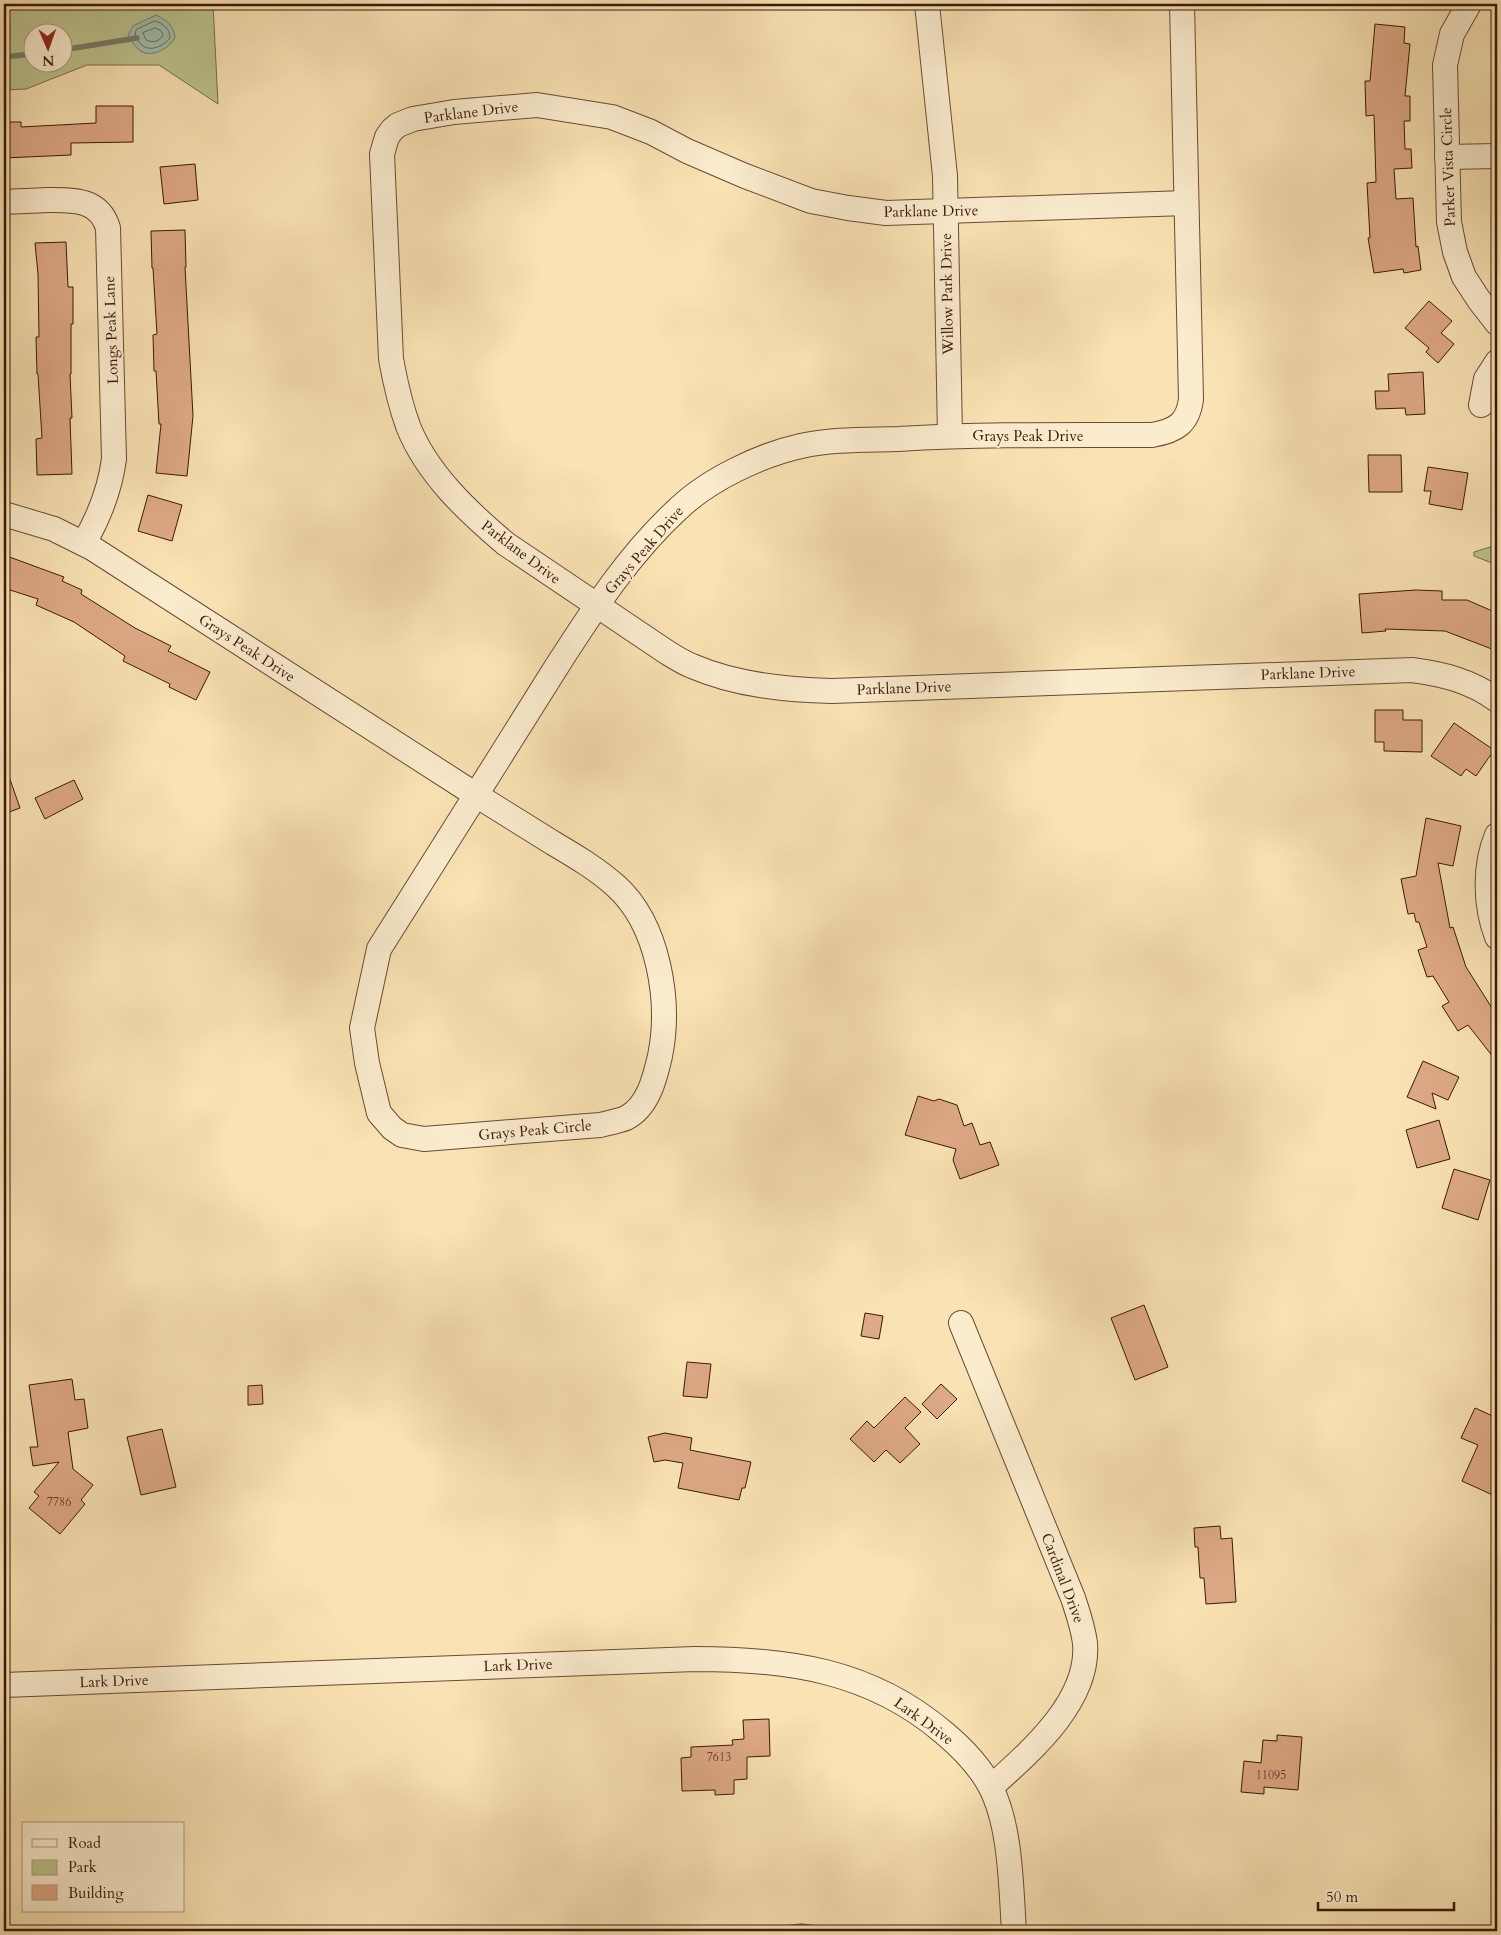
<svg xmlns="http://www.w3.org/2000/svg" width="1501" height="1935" font-family="Cardo,serif">
<style>
.green{fill:#bcc38e;stroke:#7a6e4c;fill-rule:evenodd}
.water{fill:#9ebeab;stroke:#767c6a}
.lines{fill:none;stroke-linecap:round;stroke-linejoin:round}
.shore{stroke:#6c6c5a;stroke-width:1}
.stream{stroke:#767c6a;stroke-width:5.5}
.building{fill:#dea986;stroke:#391909}
.minor-casing{stroke:#694b34;stroke-width:26}
.minor{stroke:#fbecce;stroke-width:24}
.labels{text-anchor:middle;dominant-baseline:central;stroke-width:4;stroke-linejoin:round;paint-order:stroke}
.number-label{font-size:12px;fill:#623d28}
.street-label{font-size:15px;fill:#391909;stroke:#fbecce}
</style>
<rect width="100%" height="100%" fill="#f9e2b3"/>
<filter id="stains"><feTurbulence type="fractalNoise" baseFrequency=".004" numOctaves="4"/><feColorMatrix values="0 0 0 0 .2 0 0 0 0 .09 0 0 0 0 .02 0 0 0 .5 -.17"/></filter>
<radialGradient id="worn" r=".72"><stop offset=".6" stop-color="#630" stop-opacity="0"/><stop offset="1" stop-color="#630" stop-opacity=".3"/></radialGradient>
<!-- green -->
<g class="green">
<path d="M29,4H213L218,104L159,65H87L26,89L4,90V7ZM32,32H62V62H32Z"/>
<polygon points="1497,545 1497,565 1474,556 1474,552"/>
</g>
<!-- water -->
<path class="water" d="M156,15C167,20 174,26 175,38C168,49 150,60 138,49C134,45 131,40 128,36L133,26Z"/>
<g class="lines">
<!-- shore -->
<g class="shore">
<path d="M155,21C163,23 170,29 170,38C164,45 152,52 143,46C140,44 137,39 135,36L136,30Z"/>
<path d="M155,28L160,30L163,34C161,42 152,43 146,40L143,33Z"/>
</g>
<!-- stream -->
<g class="stream">
<polyline points="62,50 137,38"/>
<polyline points="4,57 32,54"/>
<polyline points="298,1931 301,1928 327,1931"/>
<polyline points="758,1931 801,1926 841,1931"/>
</g>
</g>
<!-- building -->
<g class="building">
<polygon points="1375,24 1405,27 1404,43 1410,44 1405,96 1410,96 1410,121 1404,121 1405,149 1411,149 1412,168 1394,169 1396,199 1413,198 1416,247 1418,246 1421,270 1404,273 1403,269 1374,273 1368,238 1370,238 1367,183 1376,182 1374,115 1366,116 1365,81 1370,81"/>
<polygon points="96,106 133,106 133,142 71,143 71,155 4,158 4,122 21,122 21,127 96,123"/>
<polygon points="195,164 198,200 164,204 160,167"/>
<polygon points="185,230 186,267 185,267 193,416 187,476 156,473 161,424 159,424 156,371 154,371 153,335 157,334 153,268 152,268 151,231"/>
<polygon points="66,242 68,287 73,287 73,324 71,324 71,374 70,374 72,418 70,418 72,474 37,475 36,439 42,438 38,374 37,374 36,337 39,337 38,274 35,243"/>
<polygon points="1429,301 1452,321 1441,333 1454,344 1438,363 1426,352 1429,348 1405,328"/>
<polygon points="1423,372 1425,414 1406,415 1405,408 1376,409 1375,391 1389,391 1388,374"/>
<polygon points="1368,455 1401,455 1402,492 1369,492"/>
<polygon points="1428,467 1468,473 1462,510 1429,504 1431,491 1424,491"/>
<polygon points="148,495 182,505 172,541 138,531"/>
<polygon points="4,555 64,577 62,581 82,590 81,594 135,628 171,646 168,651 210,672 196,700 169,687 170,684 123,661 125,656 74,622 36,605 38,599 4,588"/>
<polygon points="1416,590 1442,591 1442,600 1467,600 1497,613 1497,651 1445,631 1385,629 1386,631 1362,633 1359,594"/>
<polygon points="1375,710 1403,710 1403,720 1422,720 1422,752 1384,751 1384,742 1375,742"/>
<polygon points="1454,723 1494,750 1476,776 1466,769 1461,776 1431,756"/>
<polygon points="4,768 6,768 20,808 4,814"/>
<polygon points="74,780 83,799 45,819 35,798"/>
<polygon points="1426,818 1461,826 1453,866 1438,863 1450,928 1453,927 1466,967 1497,1016 1497,1062 1468,1025 1458,1031 1442,1006 1449,1002 1433,976 1427,977 1418,950 1427,947 1419,922 1416,922 1414,913 1408,914 1401,879 1416,876"/>
<polygon points="1423,1061 1459,1077 1448,1100 1432,1093 1436,1109 1407,1097"/>
<polygon points="918,1096 934,1101 939,1099 957,1105 964,1126 972,1123 980,1145 990,1142 999,1165 960,1179 953,1160 956,1149 905,1135"/>
<polygon points="1439,1120 1450,1159 1417,1168 1406,1130"/>
<polygon points="1454,1169 1490,1180 1478,1220 1442,1208"/>
<polygon points="1144,1305 1168,1367 1135,1380 1111,1318"/>
<polygon points="865,1313 883,1316 879,1339 861,1336"/>
<polygon points="687,1362 711,1364 707,1398 683,1396"/>
<polygon points="72,1379 75,1400 84,1399 88,1428 68,1432 73,1469 93,1485 81,1500 85,1504 60,1534 29,1508 39,1496 34,1492 59,1462 33,1466 30,1447 38,1447 29,1385"/>
<polygon points="941,1384 957,1399 937,1419 922,1404"/>
<polygon points="262,1385 263,1404 248,1405 248,1386"/>
<polygon points="905,1397 921,1412 905,1428 920,1444 900,1463 886,1450 874,1462 850,1439 867,1421 874,1428"/>
<polygon points="1475,1408 1497,1418 1497,1497 1462,1481 1478,1445 1461,1438"/>
<polygon points="162,1429 176,1487 141,1495 127,1437"/>
<polygon points="665,1433 692,1438 690,1450 751,1462 745,1488 742,1488 739,1500 678,1488 683,1463 665,1460 654,1462 648,1437"/>
<polygon points="1220,1526 1221,1539 1232,1538 1236,1602 1206,1604 1204,1578 1200,1578 1198,1547 1195,1547 1194,1528"/>
<polygon points="769,1719 770,1756 747,1757 747,1779 734,1780 734,1794 715,1795 715,1790 682,1791 681,1758 691,1757 691,1747 733,1745 732,1740 744,1739 743,1720"/>
<polygon points="1277,1735 1302,1737 1298,1790 1264,1787 1264,1794 1241,1792 1244,1761 1261,1763 1263,1740 1277,1741"/>
</g>
<g class="lines">
<!-- minor casing -->
<g class="minor-casing">
<g id="minor">
<polyline points="927,4 945,176 950,436"/>
<polyline points="1469,4 1452,34 1445,65 1449,222 1455,252 1464,277 1479,300 1497,323"/>
<polyline points="1447,157 1497,156"/>
<path d="M4,202C18,201 32,201 47,200C72,200 99,198 108,228L114,459C110,489 99,517 84,543"/>
<path d="M1186,203L886,213L848,208L811,201L745,176L687,151L651,132L612,117L537,105L454,112L413,119L398,125L392,130L387,137L382,154L391,359C395,381 400,404 408,426C427,474 468,512 506,544L665,651C673,656 682,662 692,666C736,685 785,690 832,691L1412,670C1443,674 1471,681 1497,700"/>
<polyline points="1481,405 1486,379 1497,362"/>
<path d="M4,514L54,529L92,548L476,795C503,752 530,709 557,666C593,610 629,554 678,509C708,480 760,455 801,446C832,439 866,440 898,439C983,434 1067,435 1152,435C1175,431 1188,424 1191,399L1182,4"/>
<path d="M476,795C502,811 527,827 553,843C575,856 597,869 616,886C659,925 671,1002 660,1056C655,1078 648,1107 626,1118C619,1121 608,1123 600,1125L424,1139L402,1135L392,1128L379,1113L367,1063L362,1028L379,949Z"/>
<path d="M1497,835C1484,866 1485,906 1497,937"/>
<path d="M961,1323L1073,1598C1078,1613 1083,1627 1085,1643C1090,1701 1030,1752 991,1787"/>
<path d="M4,1685L695,1659C787,1659 870,1670 943,1732C961,1747 979,1765 990,1786C1011,1825 1011,1888 1014,1931"/>
</g>
</g>
<!-- minor -->
<use href="#minor" class="minor"/>
</g>
<g class="labels">
<!-- number labels -->
<g class="number-label">
<text x="59" y="1502">7786</text>
<text x="719" y="1757">7613</text>
<text x="1271" y="1775">11095</text>
</g>
<!-- street labels -->
<g class="street-label">
<text transform="translate(471 112) rotate(-7)">Parklane Drive</text>
<text transform="translate(1448 167) rotate(-92)">Parker Vista Circle</text>
<text transform="translate(931 211) rotate(-1)">Parklane Drive</text>
<text transform="translate(947 294) rotate(-91)">Willow Park Drive</text>
<text transform="translate(111 330) rotate(-92)">Longs Peak Lane</text>
<text x="1028" y="436">Grays Peak Drive</text>
<text transform="translate(644 550) rotate(-49)">Grays Peak Drive</text>
<text transform="translate(521 552) rotate(37)">Parklane Drive</text>
<text transform="translate(247 648) rotate(33)">Grays Peak Drive</text>
<text transform="translate(1308 673) rotate(-2)">Parklane Drive</text>
<text transform="translate(904 688) rotate(-2)">Parklane Drive</text>
<text transform="translate(535 1130) rotate(-5)">Grays Peak Circle</text>
<text transform="translate(1063 1578) rotate(69)">Cardinal Drive</text>
<text transform="translate(518 1665) rotate(-2)">Lark Drive</text>
<text transform="translate(114 1681) rotate(-2)">Lark Drive</text>
<text transform="translate(924 1721) rotate(36)">Lark Drive</text>
</g>
</g>
<!-- margin -->
<rect width="1501" height="1935" fill="none" stroke="#f9e2b3" stroke-width="20"/>
<rect x="5" y="5" width="1491" height="1925" fill="none" stroke="#391909" stroke-width="2.5"/>
<rect x="10" y="10" width="1481" height="1915" fill="none" stroke="#391909"/>
<!-- legend -->
<rect x="22" y="1822" width="162" height="90" fill="#fbecce" stroke="#ad987f"/>
<rect x="32" y="1839" width="25" height="8" fill="#fbecce" stroke="#ad987f"/>
<text x="68" y="1848" font-size="15" fill="#391909">Road</text>
<rect x="32" y="1860" width="25" height="15" fill="#bcc38e" stroke="#ad987f"/>
<text x="68" y="1872" font-size="15" fill="#391909">Park</text>
<rect x="32" y="1885" width="25" height="15" fill="#dea986" stroke="#ad987f"/>
<text x="68" y="1898" font-size="15" fill="#391909">Building</text>
<!-- north arrow -->
<g transform="translate(48 48) rotate(178)"><circle r="24" fill="#fbecce" stroke="#ad987f"/>
<path d="M0-4L9 19L0 12L-9 19Z" fill="#8f2418"/>
<text y="-8" font-size="14" font-weight="bold" text-anchor="middle" fill="#391909">N</text>
</g>
<!-- scale -->
<path d="M1318 1902v8h136v-8" fill="none" stroke="#391909" stroke-width="2.5"/>
<text x="1326" y="1902" font-size="15" fill="#391909" stroke="#fbecce" stroke-width="4" paint-order="stroke">50 m</text>
<rect width="100%" height="100%" filter="url(#stains)"/>
<rect width="100%" height="100%" fill="url(#worn)"/>
</svg>
